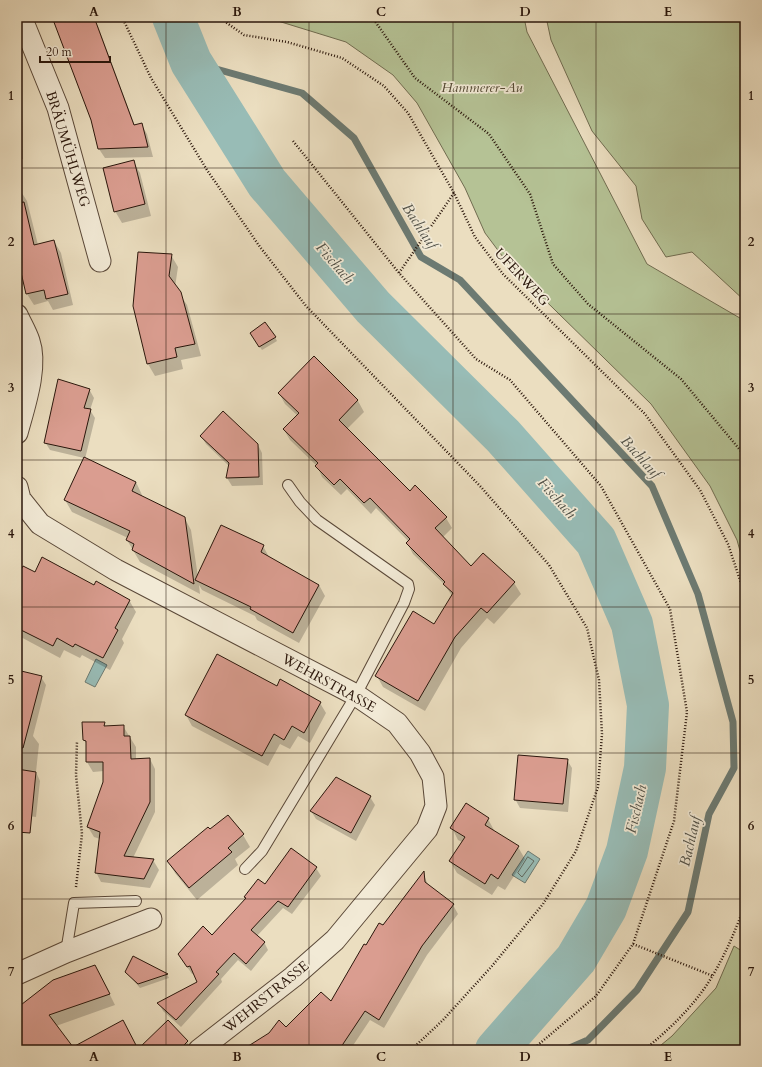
<svg xmlns="http://www.w3.org/2000/svg" width="762" height="1067" font-family="Cardo,serif">
<style>
.green{fill:#b5c295;stroke:#706c50}
.water{fill:#98bcb6;stroke:#6c7a72}
.shadow{fill:#0003}
.lines{fill:none;stroke-linecap:round;stroke-linejoin:round}
.shore{stroke:#616960;stroke-width:1}
.stream{stroke:#6c7a72;stroke-width:7}
.river{stroke:#98bcb6;stroke-width:42}
.building{fill:#da9d90;stroke:#2a160b}
.lane-casing{stroke:#5a4838;stroke-width:12}
.street-casing{stroke:#5a4838;stroke-width:23}
.path{stroke:#2a160b;stroke-width:2.5;stroke-dasharray:1 2;stroke-linecap:butt}
.lane{stroke:#f2ead6;stroke-width:10}
.street{stroke:#f2ead6;stroke-width:21}
.grid{fill:none;stroke:#2a160b;stroke-width:1;stroke-opacity:0.55}
.labels{text-anchor:middle;dominant-baseline:central;stroke-width:3.5;stroke-linejoin:round;paint-order:stroke}
.park-label{font-size:14px;font-style:italic;fill:#544a34;stroke:#f2ead6}
.street-label{font-size:14px;fill:#2a160b;stroke:#f2ead6}
.water-label{font-size:15px;font-style:italic;fill:#505047;stroke:#f2ead6}
.neatline{fill:none;stroke:#2a160b;stroke-width:1.5}
.grid-label{font-size:13px;text-anchor:middle;font-weight:bold;fill:#2a160b}
</style>
<rect width="100%" height="100%" fill="#ebdec0"/>
<filter id="stains"><feTurbulence type="fractalNoise" baseFrequency=".005" numOctaves="4"/><feColorMatrix values="0 0 0 0 .2 0 0 0 0 .09 0 0 0 0 .02 0 0 0 .5 -.17"/></filter>
<radialGradient id="worn" r=".72"><stop offset=".6" stop-color="#630" stop-opacity="0"/><stop offset="1" stop-color="#630" stop-opacity=".3"/></radialGradient>
<!-- green -->
<g class="green">
<polygon points="265,17 524,17 527,32 647,264 745,321 745,569 737,540 710,486 651,404 509,265 485,233 465,188 417,103 393,75 346,42"/>
<polygon points="546,17 745,17 745,301 692,252 666,257 642,219 636,186 592,131 551,40"/>
<polygon points="734,946 745,953 745,1050 655,1050 672,1036 716,988"/>
</g>
<!-- water -->
<g class="water">
<polygon points="96,659 107,665 95,687 85,682"/>
<polygon points="528,851 540,859 525,883 512,875"/>
</g>
<!-- shadow -->
<g class="shadow">
<polygon points="54,17 93,17 98,26 135,126 141,124 147,134 153,157 105,158 99,149 92,120"/>
<polygon points="17,95 22,103 23,159 17,159"/>
<polygon points="133,161 140,173 151,216 122,223 115,211"/>
<polygon points="20,190 27,201 38,245 54,241 61,253 73,305 53,310 48,301 34,305 27,294 19,260 17,261 17,191"/>
<polygon points="171,255 178,267 175,287 187,305 201,356 181,360 183,369 155,376 148,364"/>
<polygon points="253,337 275,337 277,341 262,350"/>
<polygon points="314,358 358,401 364,412 346,430 410,492 446,518 452,528 442,538 471,567 483,554 514,583 521,594 494,624 487,618 461,648 425,711 383,687 377,676 435,625 452,596 445,585 413,554 407,543 409,542 376,508 371,514 347,489 341,495 322,477 317,466 290,440 284,430 298,416 285,404 279,393"/>
<polygon points="89,389 94,398 90,410 95,418 85,459 136,482 142,495 141,497 184,517 191,530 198,577 263,546 269,557 319,585 325,596 299,643 257,620 255,616 202,590 199,585 200,594 140,562 127,540 128,538 72,512 65,500 84,458 50,450 45,442"/>
<polygon points="201,436 258,445 262,453 263,485 232,486 227,478 229,466 206,444"/>
<polygon points="35,573 94,586 129,600 136,612 122,639 124,643 110,670 82,655 80,658 64,650 60,658 17,635 17,579"/>
<polygon points="17,671 41,677 46,685 33,736 39,744 36,772 40,781 36,817 28,816 17,818"/>
<polygon points="277,687 320,703 326,713 310,743 298,736 290,749 280,744 268,766 192,726 186,715"/>
<polygon points="104,723 106,727 123,726 136,747 136,760 150,759 155,769 155,812 133,858 153,860 159,870 150,888 101,882 96,872 100,839 94,837 88,827 104,782 104,771 93,772 87,762 87,745 84,740"/>
<polygon points="567,760 572,768 568,812 520,808 515,799"/>
<polygon points="370,797 375,805 356,841 316,819 311,811"/>
<polygon points="488,819 495,832 518,847 525,859 505,890 498,886 492,895 457,873 450,861 462,842 458,840 452,828"/>
<polygon points="210,831 243,835 250,847 235,859 238,865 197,900 175,873 168,861"/>
<polygon points="291,849 316,868 321,876 292,914 283,908 257,936 264,942 268,950 251,971 238,960 221,979 222,982 181,1027 163,1011 159,1003 199,982 195,973 192,974 183,961 265,886"/>
<polygon points="423,873 429,887 453,905 458,914 427,955 384,1028 370,1020 350,1050 243,1050 331,1003 366,946"/>
<polygon points="134,957 167,974 169,978 140,988 126,972"/>
<polygon points="101,977 115,1005 56,1026 72,1050 17,1050 17,1009"/>
<polygon points="168,1022 187,1042 191,1049 190,1050 139,1050"/>
<polygon points="235,1047 237,1050 230,1050"/>
</g>
<g class="lines">
<!-- shore -->
<polygon class="shore" points="528,857 534,861 522,877 518,873"/>
<!-- stream -->
<polyline class="stream" points="191,62 302,93 354,138 421,257 460,280 652,486 698,594 733,722 734,768 709,814 688,912 637,990 588,1040 565,1050"/>
<!-- river -->
<polyline class="river" points="173,17 191,62 267,183 373,307 503,436 596,541 632,624 648,705 645,768 627,851 606,908 576,959 496,1050"/>
</g>
<!-- building -->
<g class="building">
<polygon points="52,17 94,17 134,125 142,123 148,147 98,149 91,120"/>
<polygon points="134,160 145,204 114,212 103,168"/>
<polygon points="24,202 34,245 54,240 68,294 46,299 44,290 26,294 17,255 17,203"/>
<polygon points="138,252 172,254 169,276 181,292 195,344 175,348 177,357 147,364 133,306"/>
<polygon points="265,322 276,337 259,347 250,333"/>
<polygon points="314,356 358,400 339,420 410,491 415,485 447,517 435,528 471,566 483,553 515,582 487,613 481,608 455,637 418,701 375,676 413,611 434,624 453,593 443,584 445,582 406,543 410,539 370,498 364,503 340,479 334,485 315,466 318,463 283,429 299,413 278,393"/>
<polygon points="58,379 90,389 84,408 91,409 81,451 44,443"/>
<polygon points="223,411 258,444 259,477 226,478 229,463 200,436"/>
<polygon points="84,457 136,482 132,491 185,517 194,584 132,550 134,544 126,540 130,531 64,500"/>
<polygon points="221,525 264,545 261,552 319,585 293,633 250,609 251,607 195,580"/>
<polygon points="42,557 94,585 96,581 130,600 115,628 118,630 103,658 75,644 73,647 57,638 53,646 17,628 17,577 23,566 35,572"/>
<polygon points="217,654 277,686 280,679 321,702 304,733 292,726 284,740 274,734 262,756 185,715"/>
<polygon points="17,670 42,676 23,748 17,747"/>
<polygon points="82,722 105,722 104,726 124,725 124,736 130,736 131,759 150,758 150,802 124,856 154,859 144,879 95,873 100,832 87,827 103,782 103,762 86,762 86,741 83,740"/>
<polygon points="518,755 568,759 563,804 514,800"/>
<polygon points="17,769 36,772 30,833 17,832"/>
<polygon points="336,777 371,796 351,833 310,811"/>
<polygon points="466,803 489,818 485,825 519,846 498,879 491,874 485,884 449,861 465,837 450,828"/>
<polygon points="228,815 244,834 228,848 232,852 189,888 167,861 208,827 210,829"/>
<polygon points="291,848 317,867 288,907 278,901 251,930 265,942 246,964 234,953 216,972 219,974 176,1020 157,1003 197,982 190,966 187,967 178,954 203,926 212,935 246,898 244,897 258,879 265,884"/>
<polygon points="424,871 425,882 454,904 422,946 379,1020 365,1011 339,1050 242,1050 269,1033 279,1020 286,1027 321,992 331,1001 364,944 366,945 379,923 383,925"/>
<polygon points="133,956 168,974 138,984 125,972"/>
<polygon points="95,965 110,994 49,1015 73,1047 123,1020 138,1049 168,1020 188,1041 179,1050 17,1050 17,1008 53,980"/>
</g>
<g class="lines">
<!-- lane casing -->
<g class="lane-casing">
<g id="lane">
<polyline points="245,869 262,851 356,695 404,603 409,589 408,584 317,520 300,502 288,485"/>
<polyline points="66,952 74,903 136,901"/>
</g>
</g>
<!-- street casing -->
<g class="street-casing">
<g id="street">
<polyline points="21,17 58,108 100,261"/>
<path d="M17,315C21,324 26,332 29,341C38,367 24,407 17,433"/>
<polyline points="17,487 20,499 40,524 116,570 356,695 397,723 420,753 433,777 436,806 427,829 335,940 293,977 199,1050"/>
<polyline points="17,974 66,952 151,919"/>
</g>
</g>
<!-- path -->
<g class="path">
<polyline points="122,17 151,78 207,170 260,247 306,306 481,487 549,565 587,628 599,680 602,734 598,787 576,851 543,904 492,966 443,1020 411,1050"/>
<polyline points="224,17 227,23 244,35 287,42 342,58 384,86 408,113 454,193 475,237 503,274 645,414 700,490 728,544 745,595"/>
<polyline points="372,17 415,78 489,134 530,194 553,264 588,304 681,379 745,456"/>
<polyline points="293,141 399,273 476,359 510,380 601,486 670,609 687,712 674,821 633,944 596,996 532,1050"/>
<polyline points="399,273 454,193"/>
<polyline points="76,887 82,834 76,775 77,741"/>
<polyline points="633,944 713,976"/>
<path d="M644,1050C670,1029 696,1004 713,975C726,953 736,929 745,905"/>
</g>
<!-- lane -->
<use href="#lane" class="lane"/>
<!-- street -->
<use href="#street" class="street"/>
</g>
<!-- grid -->
<path class="grid" d="M166,17V1050M309,17V1050M453,17V1050M596,17V1050M17,168H745M17,314H745M17,460H745M17,607H745M17,753H745M17,899H745"/>
<g class="labels">
<!-- park labels -->
<g class="park-label">
<text x="482" y="87">Hammerer-Au</text>
</g>
<!-- street labels -->
<g class="street-label">
<text transform="translate(68 149) rotate(73)">BRÄUMÜHLWEG</text>
<text transform="translate(522 277) rotate(47)">UFERWEG</text>
<text transform="translate(329 683) rotate(29)">WEHRSTRASSE</text>
<text transform="translate(266 997) rotate(-39)">WEHRSTRASSE</text>
</g>
<!-- water labels -->
<g class="water-label">
<text transform="translate(420 226) rotate(57)">Bachlauf</text>
<text transform="translate(335 263) rotate(49)">Fischach</text>
<text transform="translate(641 457) rotate(48)">Bachlauf</text>
<text transform="translate(557 498) rotate(48)">Fischach</text>
<text transform="translate(636 809) rotate(-77)">Fischach</text>
<text transform="translate(690 841) rotate(-77)">Bachlauf</text>
</g>
</g>
<!-- margin -->
<rect width="762" height="1067" fill="none" stroke="#ebdec0" stroke-width="44"/>
<!-- scale -->
<path d="M40 56v6h70v-6" fill="none" stroke="#2a160b" stroke-width="2"/>
<text x="46" y="56" font-size="12" fill="#2a160b" stroke="#f2ead6" stroke-width="3" paint-order="stroke">20 m</text>
<rect x="22" y="22" width="718" height="1023" class="neatline"/>
<g class="grid-label">
<text x="94" y="16">A</text>
<text x="237" y="16">B</text>
<text x="381" y="16">C</text>
<text x="525" y="16">D</text>
<text x="668" y="16">E</text>
<text x="11" y="100">1</text>
<text x="751" y="100">1</text>
<text x="11" y="246">2</text>
<text x="751" y="246">2</text>
<text x="11" y="392">3</text>
<text x="751" y="392">3</text>
<text x="11" y="538">4</text>
<text x="751" y="538">4</text>
<text x="11" y="684">5</text>
<text x="751" y="684">5</text>
<text x="11" y="830">6</text>
<text x="751" y="830">6</text>
<text x="11" y="976">7</text>
<text x="751" y="976">7</text>
<text x="94" y="1061">A</text>
<text x="237" y="1061">B</text>
<text x="381" y="1061">C</text>
<text x="525" y="1061">D</text>
<text x="668" y="1061">E</text>
</g>
<rect width="100%" height="100%" filter="url(#stains)"/>
<rect width="100%" height="100%" fill="url(#worn)"/>
</svg>
